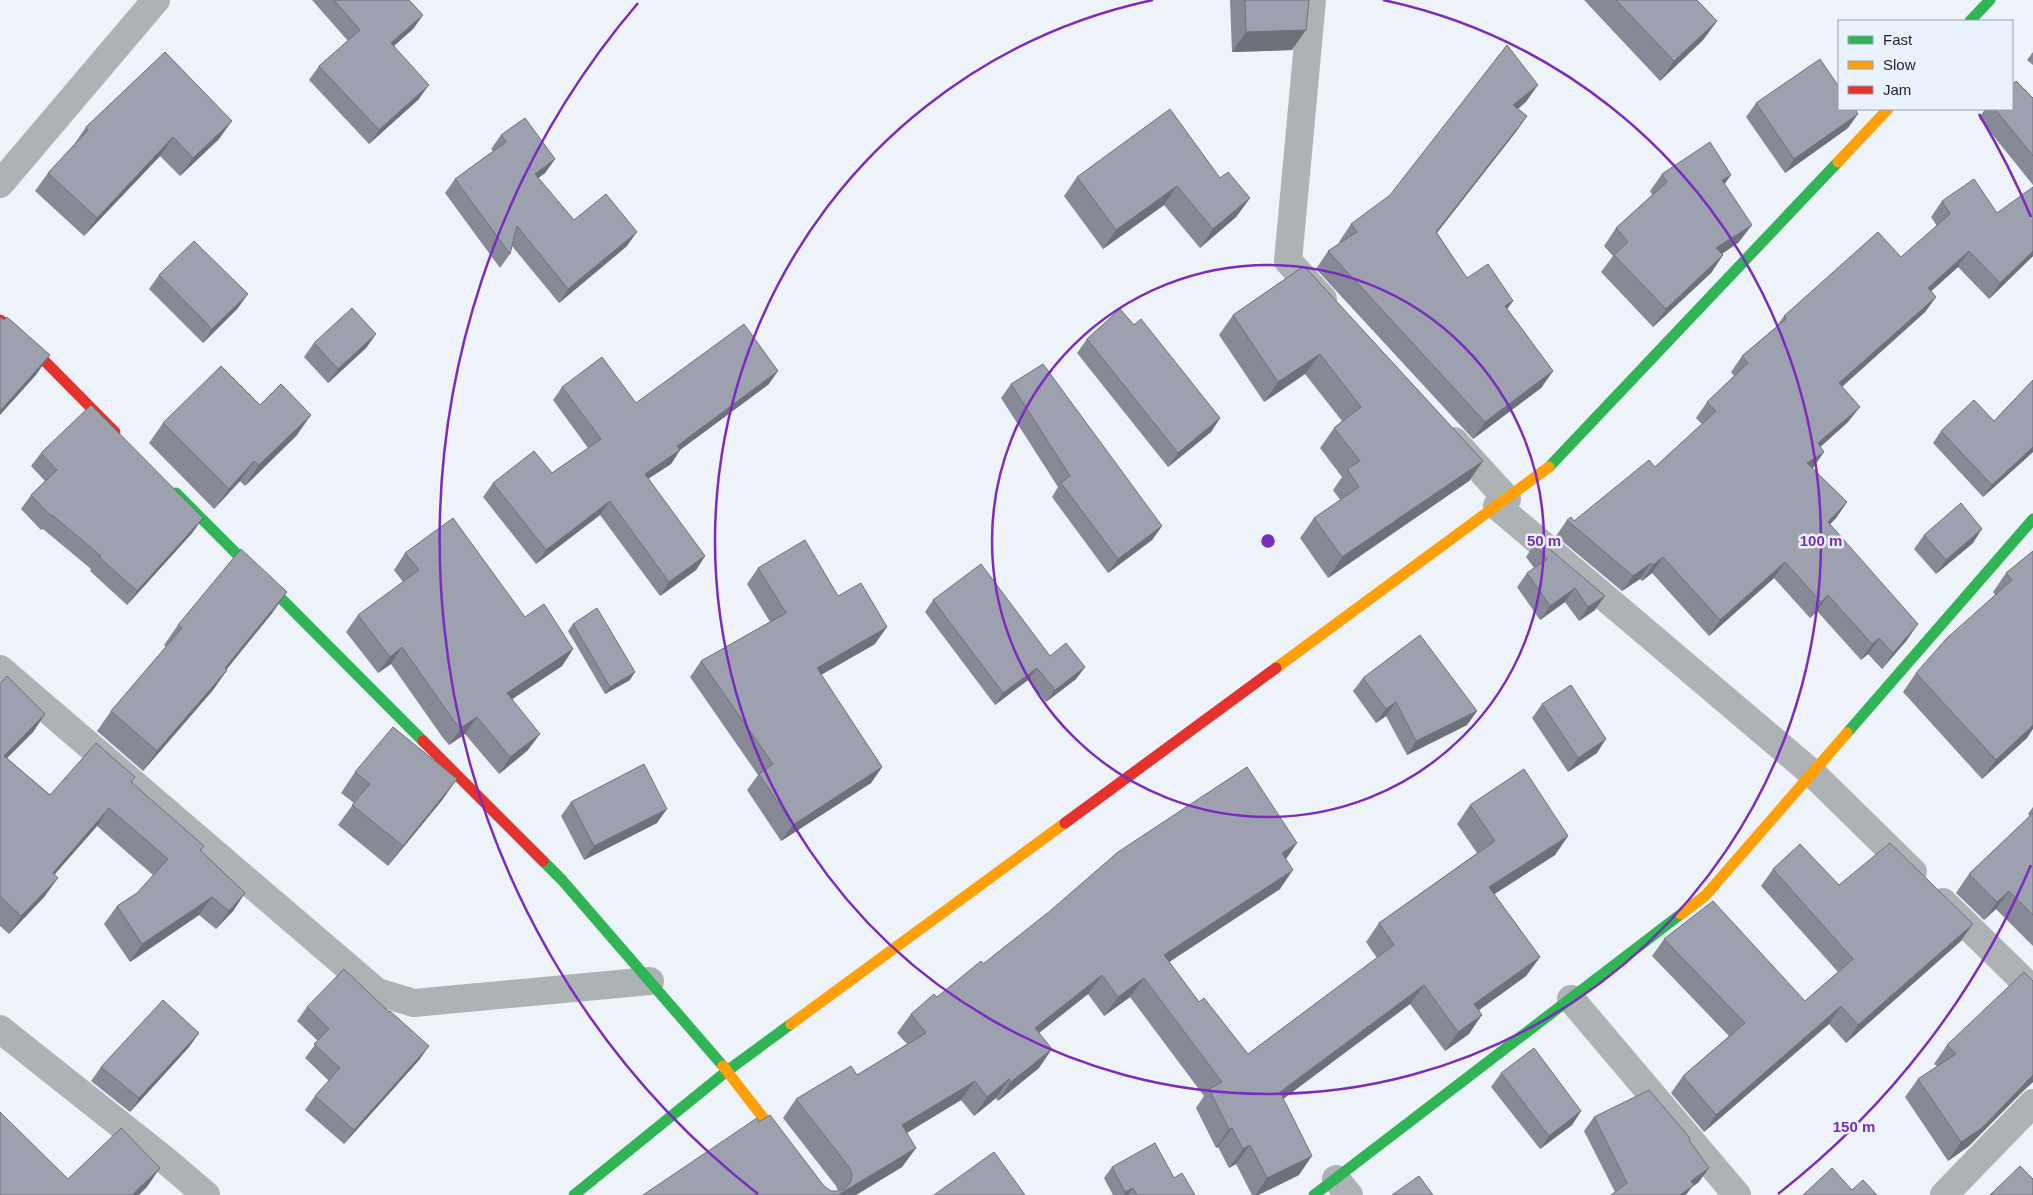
<svg xmlns="http://www.w3.org/2000/svg" width="2033" height="1195" font-family="Arial,sans-serif">
<style>
.lines{fill:none;stroke-linecap:round;stroke-linejoin:round}
.street{stroke:#adb2b5;stroke-width:28}
.fast{stroke:#30b455;stroke-width:11}
.slow{stroke:#ff9f0a;stroke-width:11}
.jam{stroke:#e5322d;stroke-width:11}
.wall{fill:#878a96}
.shaded-wall{fill:#6e717a}
.building{fill:#9da1af;stroke:#6e717a}
.ring{fill:none;stroke:#7b2cbf;stroke-width:2.5}
.centre{fill:#7b2cbf;stroke:#eaf3fd;stroke-width:2.5}
.ring-label{font-size:15px;text-anchor:middle;font-weight:bold;fill:#7b2cbf;stroke:#eaf3fd;stroke-width:5;stroke-linejoin:round;paint-order:stroke}
</style>
<rect width="100%" height="100%" fill="#eef3f9"/>
<g class="lines">
<!-- street -->
<g class="street">
<polyline points="1312,0 1288,261 1323,299"/>
<polyline points="0,184 156,0"/>
<polyline points="1454,441 1507,499"/>
<polyline points="1497,506 1812,773 1913,872"/>
<polyline points="0,669 377,992 414,1003 650,981"/>
<polyline points="1943,902 2033,990"/>
<polyline points="1571,999 1737,1195"/>
<polyline points="0,1029 165,1160 206,1195"/>
<polyline points="1336,1179 1349,1195"/>
<polyline points="1944,1195 2033,1103"/>
</g>
<!-- fast -->
<g class="fast">
<polyline points="1970,21 1990,0"/>
<polyline points="1549,467 1838,162"/>
<polyline points="176,493 423,741"/>
<polyline points="1847,733 2033,519"/>
<polyline points="543,861 562,880 723,1066"/>
<polyline points="574,1195 727,1071 791,1024"/>
<polyline points="1314,1195 1681,914"/>
</g>
<!-- slow -->
<g class="slow">
<polyline points="1838,162 1888,109"/>
<polyline points="1276,668 1549,467"/>
<polyline points="1681,914 1705,896 1847,733"/>
<polyline points="791,1024 1065,823"/>
<polyline points="723,1066 823,1195"/>
</g>
<!-- jam -->
<g class="jam">
<polyline points="0,320 14,330 115,432"/>
<polyline points="423,741 543,861"/>
<polyline points="1065,823 1276,668"/>
</g>
</g>
<!-- wall -->
<g class="wall">
<polygon points="312,0 409,0 423,15 413,29 394,46 419,99 369,144 309,80 319,66 348,41"/>
<polygon points="1230,0 1309,0 1292,50 1232,52"/>
<polygon points="1584,0 1697,0 1717,21 1703,40 1660,81"/>
<polygon points="2033,52 2033,65 2027,60"/>
<polygon points="2033,98 2033,185 1979,118 1985,109 2012,109"/>
<polygon points="1526,102 1518,109 1527,116 1515,133 1437,233 1467,278 1513,301 1507,309 1553,371 1541,388 1473,439 1316,269 1328,251 1340,243 1339,242 1351,224"/>
<polygon points="1756,103 1848,128 1785,173 1746,117"/>
<polygon points="86,127 219,139 180,176 160,156 84,236 35,191 48,173 73,146"/>
<polygon points="501,135 555,159 545,173 538,178 574,220 627,246 559,303 512,246 510,254 500,268 445,193 455,179 493,151 491,149"/>
<polygon points="1662,174 1725,184 1739,242 1722,254 1723,255 1711,273 1653,327 1601,272 1613,256 1604,246 1616,228 1652,195 1650,191"/>
<polygon points="1077,177 1220,178 1250,198 1236,217 1200,248 1164,205 1103,249 1064,196"/>
<polygon points="1942,201 1997,213 2033,256 1989,299 1958,267 1931,291 1936,297 1925,312 1842,387 1848,422 1820,447 1812,468 1847,502 1836,518 1830,524 1907,640 1882,669 1868,654 1861,660 1817,611 1810,618 1774,578 1709,636 1652,573 1642,581 1640,579 1622,591 1556,536 1567,520 1574,521 1655,467 1702,424 1696,418 1707,402 1734,376 1731,372 1742,356 1776,327 1784,316 1901,257 1937,226 1931,217"/>
<polygon points="1304,266 1483,461 1469,481 1328,578 1300,538 1314,518 1340,500 1333,490 1342,477 1320,448 1334,428 1342,421 1305,374 1264,402 1219,335 1233,315"/>
<polygon points="159,275 238,308 203,343 149,289"/>
<polygon points="1134,325 1220,418 1211,432 1168,467 1077,353 1087,339"/>
<polygon points="376,334 366,348 328,383 304,357 314,343"/>
<polygon points="2033,380 2033,452 1983,497 1933,443 1941,431 1994,421"/>
<polygon points="769,384 680,450 671,464 648,479 705,556 696,570 660,596 600,515 536,564 483,497 493,483 552,473 588,448 553,400 562,387 636,403"/>
<polygon points="1011,384 1162,526 1152,540 1108,573 1052,497 1058,487 1001,398"/>
<polygon points="260,405 297,435 245,486 240,481 214,509 149,443 163,423"/>
<polygon points="41,453 193,532 127,605 90,571 91,569 43,529 41,530 21,509 31,495 45,481 31,466"/>
<polygon points="1924,535 1973,543 1936,574 1914,549"/>
<polygon points="1535,543 1595,610 1579,621 1565,602 1540,620 1517,587 1527,573 1534,568 1526,557"/>
<polygon points="2033,551 2027,738 1982,779 1903,692 1916,673 1995,595 1993,592 2006,573"/>
<polygon points="405,553 525,617 573,649 562,666 512,699 528,750 499,774 465,734 449,745 443,738 391,664 378,673 346,632 358,615 403,582 394,570"/>
<polygon points="758,568 838,596 875,644 821,675 882,767 871,783 781,841 747,790 758,775 690,677 701,661 770,622 747,584"/>
<polygon points="933,600 1050,656 1085,667 1076,679 1046,702 1028,680 995,705 925,612"/>
<polygon points="273,612 227,669 227,670 213,690 143,771 97,731 111,711 166,647 164,645 178,625"/>
<polygon points="573,624 630,680 605,694 568,631"/>
<polygon points="1363,678 1477,711 1467,725 1407,755 1386,716 1376,723 1353,691"/>
<polygon points="0,684 45,714 33,732 7,758 50,795 131,783 204,846 201,851 245,893 233,911 216,929 199,915 130,962 104,924 117,906 137,893 153,875 97,826 54,875 45,896 9,934 0,926"/>
<polygon points="1542,704 1597,753 1568,772 1532,718"/>
<polygon points="355,772 443,799 388,866 338,825 354,803 341,793"/>
<polygon points="571,802 657,823 584,860 561,816"/>
<polygon points="1470,805 1568,836 1555,855 1494,894 1540,957 1526,976 1479,1010 1469,1034 1445,1051 1410,1004 1283,1099 1299,1175 1258,1195 1252,1195 1236,1164 1229,1168 1218,1147 1216,1148 1196,1108 1204,1096 1130,997 1104,1016 1088,994 1039,1033 1039,1068 998,1101 996,1098 974,1116 961,1100 907,1133 916,1148 902,1167 856,1195 643,1195 759,1122 824,1186 831,1191 838,1191 836,1186 783,1118 796,1099 857,1075 907,1044 897,1033 911,1014 937,997 983,964 1286,859 1280,889 1169,962 1199,1002 1248,1054 1377,958 1366,942 1379,923 1477,853 1457,824"/>
<polygon points="2033,807 2033,946 1996,909 1984,920 1956,893 1969,874 2030,816 2028,814"/>
<polygon points="1773,869 1839,885 1961,941 1846,1043 1829,1024 1704,1132 1671,1093 1683,1076 1729,1036 1652,956 1664,939 1805,1001 1838,972 1761,886"/>
<polygon points="2033,981 2033,1082 2022,1092 1969,1146 1948,1161 1905,1097 1918,1079 1937,1066 1934,1064 1947,1045"/>
<polygon points="307,1007 389,1012 420,1059 344,1144 305,1110 315,1096 329,1081 305,1058 318,1041 297,1021"/>
<polygon points="199,1033 189,1047 130,1112 91,1081 101,1067"/>
<polygon points="1501,1073 1581,1111 1572,1125 1540,1149 1491,1087"/>
<polygon points="1594,1117 1689,1140 1699,1182 1692,1187 1615,1192 1584,1131"/>
<polygon points="1112,1167 1174,1178 1195,1195 1113,1195 1104,1178"/>
</g>
<!-- shaded-wall -->
<g class="shaded-wall">
<polygon points="423,15 413,29 381,57 391,43"/>
<polygon points="1717,21 1703,40 1660,81 1674,61"/>
<polygon points="1306,30 1292,50 1232,52 1246,32"/>
<polygon points="429,85 419,99 369,144 379,130"/>
<polygon points="1538,85 1526,102 1501,122 1513,105"/>
<polygon points="1858,114 1848,128 1785,173 1794,159"/>
<polygon points="1527,116 1515,133 1424,249 1436,232"/>
<polygon points="232,121 219,139 180,176 193,158"/>
<polygon points="173,137 160,156 84,236 97,218"/>
<polygon points="555,159 545,173 525,188 535,174"/>
<polygon points="1731,175 1719,192 1722,180"/>
<polygon points="1177,186 1164,205 1103,249 1116,230"/>
<polygon points="1250,198 1236,217 1200,248 1213,229"/>
<polygon points="1752,225 1739,242 1704,266 1716,248"/>
<polygon points="637,232 627,246 559,303 568,289"/>
<polygon points="1969,251 1958,267 1917,304 1928,288"/>
<polygon points="2033,251 2033,256 1989,299 2000,283"/>
<polygon points="1723,255 1711,273 1653,327 1666,309"/>
<polygon points="248,294 238,308 203,343 212,329"/>
<polygon points="1936,297 1925,312 1828,399 1839,383"/>
<polygon points="1513,301 1500,318 1505,306"/>
<polygon points="376,334 366,348 328,383 338,369"/>
<polygon points="1320,354 1305,374 1264,402 1278,382"/>
<polygon points="50,355 36,375 0,415 0,411"/>
<polygon points="778,371 769,384 673,455 680,450 671,464 635,487 645,474 677,446"/>
<polygon points="1553,371 1541,388 1473,439 1485,422"/>
<polygon points="1860,407 1848,422 1807,459 1818,443"/>
<polygon points="311,415 297,435 245,486 259,465"/>
<polygon points="1220,418 1211,432 1168,467 1178,453"/>
<polygon points="2033,447 2033,452 1983,497 1992,485"/>
<polygon points="1824,452 1813,468 1796,479 1807,463"/>
<polygon points="254,461 240,481 214,509 229,489"/>
<polygon points="1483,461 1469,481 1328,578 1342,557"/>
<polygon points="610,501 600,515 536,564 546,550"/>
<polygon points="1847,502 1836,518 1817,538 1828,522"/>
<polygon points="203,518 193,532 127,605 137,591"/>
<polygon points="1162,526 1152,540 1108,573 1118,559"/>
<polygon points="1982,529 1973,543 1936,574 1946,560"/>
<polygon points="705,556 696,570 660,596 669,582"/>
<polygon points="1663,557 1652,573 1642,581 1653,565"/>
<polygon points="1785,562 1774,578 1709,636 1720,620"/>
<polygon points="1651,563 1640,579 1622,591 1633,576"/>
<polygon points="1575,588 1565,602 1540,620 1550,606"/>
<polygon points="287,592 273,612 211,688 225,668"/>
<polygon points="1828,595 1817,611 1810,618 1821,602"/>
<polygon points="1605,596 1595,610 1579,621 1588,607"/>
<polygon points="1918,624 1907,640 1882,669 1893,653"/>
<polygon points="887,627 875,644 805,684 817,668"/>
<polygon points="1879,638 1868,654 1861,660 1872,644"/>
<polygon points="402,647 391,664 378,673 390,657"/>
<polygon points="573,649 562,666 496,710 507,693"/>
<polygon points="1085,667 1076,679 1046,702 1055,690"/>
<polygon points="1037,668 1028,680 995,705 1003,693"/>
<polygon points="227,670 213,690 143,771 157,751"/>
<polygon points="635,672 630,680 605,694 610,687"/>
<polygon points="1396,702 1386,716 1376,723 1386,709"/>
<polygon points="1477,711 1467,725 1407,755 1416,741"/>
<polygon points="45,714 33,732 0,765 4,756"/>
<polygon points="477,717 465,734 449,745 461,728"/>
<polygon points="2033,725 2033,729 2027,738 1982,779 1996,760"/>
<polygon points="540,734 528,750 499,774 510,757"/>
<polygon points="1606,739 1597,753 1568,772 1578,758"/>
<polygon points="882,767 871,783 781,841 793,825"/>
<polygon points="457,779 443,799 388,866 403,846"/>
<polygon points="109,808 97,826 40,891 53,873"/>
<polygon points="667,809 657,823 584,860 594,846"/>
<polygon points="1568,836 1555,855 1476,906 1489,887"/>
<polygon points="1297,843 1284,862 1282,853"/>
<polygon points="1293,870 1280,889 1151,974 1164,955"/>
<polygon points="58,878 45,896 9,934 21,916"/>
<polygon points="2009,891 1996,909 1984,920 1997,902"/>
<polygon points="245,893 233,911 216,929 229,911"/>
<polygon points="212,897 199,915 130,962 142,944"/>
<polygon points="1973,924 1961,941 1846,1043 1858,1025"/>
<polygon points="1540,957 1526,976 1461,1023 1474,1004"/>
<polygon points="1102,975 1088,994 1021,1047 1035,1028"/>
<polygon points="1144,978 1130,997 1104,1016 1118,997"/>
<polygon points="1424,985 1410,1004 1267,1111 1280,1092"/>
<polygon points="1841,1006 1829,1024 1704,1132 1716,1115"/>
<polygon points="1482,1015 1469,1034 1445,1051 1458,1032"/>
<polygon points="199,1033 189,1047 130,1112 139,1098"/>
<polygon points="429,1046 420,1059 344,1144 354,1130"/>
<polygon points="1052,1049 1039,1068 998,1101 1011,1082"/>
<polygon points="2033,1075 2033,1082 2022,1092 1969,1146 1948,1161 1961,1142"/>
<polygon points="1009,1079 996,1098 974,1116 987,1097"/>
<polygon points="975,1081 961,1100 888,1144 902,1125"/>
<polygon points="1581,1111 1572,1125 1540,1149 1549,1136"/>
<polygon points="1232,1128 1218,1147 1216,1148 1229,1129"/>
<polygon points="1250,1145 1236,1164 1229,1168 1243,1149"/>
<polygon points="916,1148 902,1167 856,1195 838,1195"/>
<polygon points="1312,1156 1299,1175 1258,1195 1255,1195 1267,1178"/>
<polygon points="160,1168 147,1187 139,1195 132,1195"/>
<polygon points="1709,1168 1699,1182 1692,1187 1686,1195 1680,1195 1691,1181"/>
<polygon points="1133,1188 1128,1195 1123,1195 1125,1192"/>
</g>
<!-- building -->
<g class="building">
<polygon points="334,0 409,0 423,15 391,43 429,85 379,130 319,66 360,30"/>
<polygon points="1245,0 1309,0 1306,30 1246,32"/>
<polygon points="1616,0 1697,0 1717,21 1674,61"/>
<polygon points="1507,45 1538,85 1513,105 1527,116 1436,232 1467,278 1488,264 1513,301 1505,306 1553,371 1485,422 1328,251 1357,232 1351,224 1390,195"/>
<polygon points="165,52 232,121 193,158 173,137 97,218 48,173 88,130 86,127"/>
<polygon points="1820,59 1839,87 1839,109 1855,109 1858,114 1794,159 1756,103"/>
<polygon points="2016,81 2033,98 2033,156 1995,109 2012,109 2012,85"/>
<polygon points="1170,109 1220,178 1228,172 1250,198 1213,229 1177,186 1116,230 1077,177"/>
<polygon points="525,118 555,159 535,174 574,220 606,194 637,232 568,289 517,226 510,254 455,179 506,142 501,135"/>
<polygon points="1710,142 1731,175 1722,180 1752,225 1716,248 1723,255 1666,309 1614,255 1628,242 1616,228 1667,182 1662,174"/>
<polygon points="1974,179 1997,213 2033,187 2033,251 2000,283 1969,251 1928,288 1936,297 1839,383 1860,407 1818,443 1824,452 1807,463 1847,502 1828,522 1918,624 1893,653 1879,638 1872,644 1828,595 1821,602 1785,562 1720,620 1663,557 1653,565 1651,563 1633,576 1567,520 1571,517 1574,521 1649,460 1655,467 1716,411 1707,402 1748,363 1742,356 1786,319 1784,316 1878,232 1901,257 1950,214 1942,201"/>
<polygon points="194,241 248,294 212,329 159,275"/>
<polygon points="1304,266 1483,461 1342,557 1314,518 1359,487 1347,469 1360,461 1334,428 1361,407 1320,354 1278,382 1233,315"/>
<polygon points="352,308 376,334 338,369 314,343"/>
<polygon points="1120,309 1134,325 1141,319 1220,418 1178,453 1087,339"/>
<polygon points="0,317 4,320 7,317 50,355 0,411"/>
<polygon points="744,324 778,371 677,446 680,450 645,474 705,556 669,582 610,501 546,550 493,483 534,451 552,473 601,439 562,387 602,357 636,403"/>
<polygon points="1043,364 1162,526 1118,559 1061,483 1070,476 1011,384"/>
<polygon points="221,366 260,405 281,384 311,415 259,465 254,461 229,489 163,423"/>
<polygon points="2033,380 2033,447 1992,485 1941,431 1974,400 1994,421"/>
<polygon points="91,405 203,518 137,591 99,557 101,556 52,515 51,516 31,495 57,470 41,453"/>
<polygon points="1961,503 1982,529 1946,560 1924,535"/>
<polygon points="453,518 525,617 544,604 573,649 507,693 540,734 510,757 477,717 461,728 454,721 402,647 390,657 358,615 419,570 405,553"/>
<polygon points="805,540 838,596 861,583 887,627 817,668 882,767 793,825 759,774 773,764 701,661 786,613 758,568"/>
<polygon points="1539,540 1605,596 1588,607 1575,588 1550,606 1527,573 1547,559 1535,543"/>
<polygon points="241,549 287,592 225,668 227,670 157,751 111,711 182,628 178,625"/>
<polygon points="2033,551 2033,725 1996,760 1916,673 1947,638 2012,580 2006,573"/>
<polygon points="981,564 1050,656 1066,643 1085,667 1055,690 1037,668 1003,693 933,600"/>
<polygon points="597,608 635,672 610,687 573,624"/>
<polygon points="1420,635 1477,711 1416,741 1396,702 1386,709 1363,678"/>
<polygon points="7,676 45,714 4,756 50,795 96,743 135,777 131,782 204,846 200,850 245,893 229,911 212,897 142,944 117,906 137,893 168,859 109,808 53,873 58,878 21,916 0,896 0,684"/>
<polygon points="1571,685 1606,739 1578,758 1542,704"/>
<polygon points="393,727 457,779 403,846 352,805 370,784 355,772"/>
<polygon points="644,764 667,809 594,846 571,802"/>
<polygon points="1247,767 1297,843 1282,853 1293,870 1164,955 1199,1002 1204,998 1248,1054 1394,945 1379,923 1495,841 1470,805 1524,769 1568,836 1489,887 1540,957 1474,1004 1482,1015 1458,1032 1424,985 1280,1092 1312,1156 1267,1178 1250,1145 1243,1149 1232,1128 1229,1129 1209,1089 1222,1082 1144,978 1118,997 1102,975 1035,1028 1052,1049 1011,1082 1009,1079 987,1097 975,1081 902,1125 916,1148 838,1195 643,1195 757,1118 759,1122 770,1115 824,1186 831,1191 838,1191 845,1189 851,1181 852,1174 849,1167 796,1099 851,1066 857,1075 926,1033 911,1014 934,994 937,997 981,961 983,964 1050,911 1118,852"/>
<polygon points="2033,813 2033,915 2009,891 1997,902 1969,874"/>
<polygon points="1890,843 1973,924 1858,1025 1841,1006 1716,1115 1683,1076 1745,1023 1664,939 1713,901 1805,1001 1853,959 1773,869 1800,844 1839,885"/>
<polygon points="344,969 389,1012 390,1011 429,1046 354,1130 315,1096 340,1068 314,1044 329,1029 307,1007"/>
<polygon points="2024,972 2033,981 2033,1075 1982,1128 1961,1142 1918,1079 1956,1054 1947,1045"/>
<polygon points="163,1000 199,1033 139,1098 101,1067"/>
<polygon points="1534,1048 1581,1111 1549,1136 1501,1073"/>
<polygon points="1649,1090 1690,1138 1689,1140 1709,1168 1691,1181 1694,1185 1680,1195 1611,1195 1627,1183 1594,1117"/>
<polygon points="0,1112 68,1179 121,1128 160,1168 132,1195 0,1195"/>
<polygon points="1155,1143 1174,1178 1182,1173 1195,1195 1137,1195 1133,1188 1125,1192 1112,1167"/>
<polygon points="994,1152 1025,1195 934,1195"/>
<polygon points="2020,1166 2033,1179 2033,1195 1990,1195"/>
<polygon points="1832,1168 1852,1190 1863,1180 1877,1195 1803,1195"/>
<polygon points="1419,1176 1433,1195 1392,1195"/>
</g>
<!-- distance rings -->
<g class="ring">
<circle cx="1268" cy="541" r="276"/>
<path d="M1383 0A553 553 0 1 1 1153 0"/>
<path d="M2031 865A829 829 0 0 1 1778 1194M758 1194A829 829 0 0 1 638 3M1979 114A829 829 0 0 1 2031 217"/>
</g>
<circle cx="1268" cy="541" r="8" class="centre"/>
<g class="ring-label">
<text x="1544" y="546">50 m</text>
<text x="1821" y="546">100 m</text>
<text x="1854" y="1132">150 m</text>
</g>
<!-- legend -->
<rect x="1838" y="20" width="175" height="90" fill="#eaf3fd" stroke="#97a0a9"/>
<rect x="1848" y="36" width="25" height="8" fill="#30b455" stroke="#97a0a9"/>
<text x="1883" y="45" font-size="15" fill="#1b232c">Fast</text>
<rect x="1848" y="61" width="25" height="8" fill="#ff9f0a" stroke="#97a0a9"/>
<text x="1883" y="70" font-size="15" fill="#1b232c">Slow</text>
<rect x="1848" y="86" width="25" height="8" fill="#e5322d" stroke="#97a0a9"/>
<text x="1883" y="95" font-size="15" fill="#1b232c">Jam</text>
</svg>
